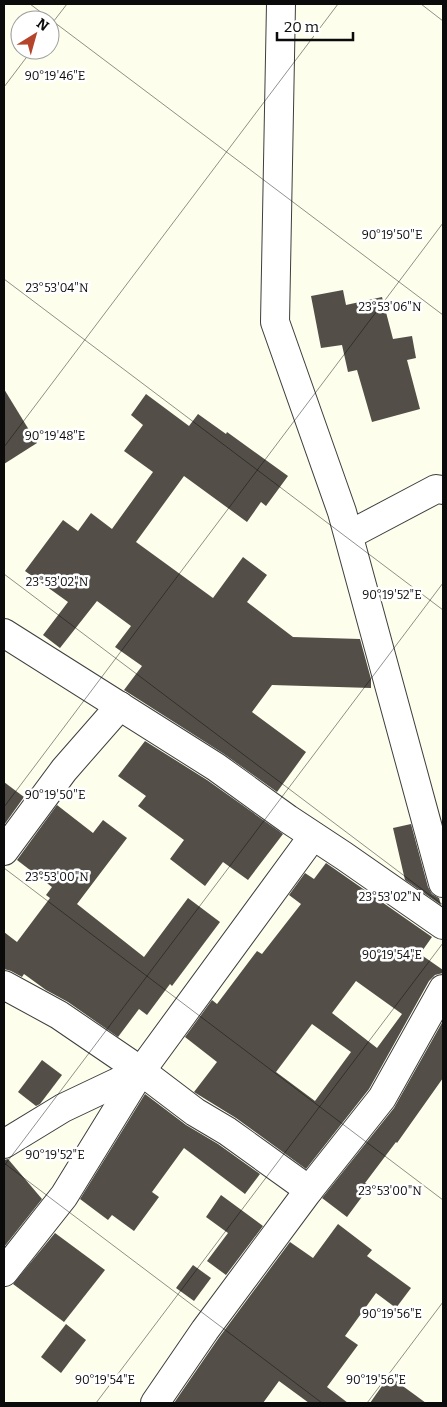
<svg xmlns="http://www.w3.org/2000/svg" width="447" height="1407" font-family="Bitter,serif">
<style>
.building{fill:#534f48;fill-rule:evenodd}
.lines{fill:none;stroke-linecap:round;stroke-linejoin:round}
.minor-casing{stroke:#3e3e3e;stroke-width:30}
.tertiary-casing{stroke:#3e3e3e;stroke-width:30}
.minor{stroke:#fff;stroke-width:28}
.tertiary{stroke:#fff;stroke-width:28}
.ticks{fill:none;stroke:#0b0b0b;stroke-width:1;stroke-opacity:0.45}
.ticks-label{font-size:12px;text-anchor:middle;fill:#0b0b0b;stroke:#fff;stroke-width:5;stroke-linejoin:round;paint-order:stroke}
</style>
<rect width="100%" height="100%" fill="#fdfeeb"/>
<!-- building -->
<g class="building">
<polygon points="343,290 346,305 382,297 393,339 412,336 416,358 407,360 420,409 372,422 357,370 348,372 342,345 321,348 311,296"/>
<polygon points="4,389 37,443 4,464"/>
<polygon points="146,394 189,426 198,414 226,434 227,432 288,476 266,506 261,502 247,522 184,476 136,542 213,598 243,557 267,575 247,602 293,637 360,639 371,679 371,688 272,685 252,712 306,752 277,792 224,754 124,690 142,666 115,647 131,626 97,601 60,648 43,635 68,602 25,571 63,520 78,531 91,513 112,529 153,472 124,451 143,425 131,415"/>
<polygon points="145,741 207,780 283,834 248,880 223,862 205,886 170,859 184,840 138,806 146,796 118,776"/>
<polygon points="4,782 24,797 4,825"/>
<polygon points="57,805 93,833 103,820 127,838 77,904 144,957 188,898 220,922 172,986 170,984 147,1015 139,1009 118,1037 68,1002 46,990 24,974 22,977 11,971 4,969 4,932 17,942 50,898 46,895 52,887 17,860"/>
<polygon points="411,824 428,887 432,894 439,898 441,905 405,880 393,828"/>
<path d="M326,863L432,937L420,954L443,970V973L435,975L429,981L369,1089L306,1169L236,1118L194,1092L217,1062L185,1037L212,1000L217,1004L257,951L262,954L301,904L289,895L305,873L314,879ZM356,981L402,1014L377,1048L332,1013ZM312,1024L351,1052L315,1101L276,1072Z"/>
<polygon points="443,1021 443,1078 397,1143 396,1142 365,1183 370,1186 347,1217 322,1198 394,1108"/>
<polygon points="42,1060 62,1075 40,1104 36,1106 18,1092"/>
<polygon points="145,1094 186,1125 218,1144 260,1174 245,1194 184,1148 152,1192 159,1197 134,1231 112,1215 108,1220 80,1199"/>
<polygon points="8,1159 42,1199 4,1247 4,1160"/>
<polygon points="221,1195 263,1226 226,1275 207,1261 228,1233 206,1217"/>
<polygon points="338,1224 372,1250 367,1256 411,1288 396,1308 376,1293 345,1336 358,1345 327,1387 348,1403 309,1403 279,1381 263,1403 174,1403 218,1339 290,1242 313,1258"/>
<polygon points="55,1233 105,1270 64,1322 13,1284"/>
<polygon points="193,1265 211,1278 194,1301 176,1288"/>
<polygon points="66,1324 86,1340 61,1373 41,1357"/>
<polygon points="389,1376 426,1403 370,1403"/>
</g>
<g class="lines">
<!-- minor casing -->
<g class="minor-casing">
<g id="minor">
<polyline points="349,535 436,489 443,490"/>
<polyline points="4,633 216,767 288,819 344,856 443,925"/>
<polyline points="4,851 64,770 120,706"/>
<polyline points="4,985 59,1015 141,1071 195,1112 227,1131 309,1190"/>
<polyline points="4,1144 63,1108 141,1071"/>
<polyline points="4,1272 64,1196 141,1071 313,836"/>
</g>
</g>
<!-- tertiary casing -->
<g class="tertiary-casing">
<g id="tertiary">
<polyline points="281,4 275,322 342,512 443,883"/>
<polyline points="155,1403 205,1330 309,1190 382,1098 443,989"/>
</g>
</g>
<!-- minor -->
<use href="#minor" class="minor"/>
<!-- tertiary -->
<use href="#tertiary" class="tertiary"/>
</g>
<!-- ticks -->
<path class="ticks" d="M30,4L443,315M421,4L443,21M50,26L67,4M4,87L32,50M4,279L443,610M4,447L338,4M4,574L443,905M4,807L443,223M4,868L443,1200M4,1163L322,1403M4,1166L443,583M96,1403L443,943M367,1403L443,1302"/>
<g class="ticks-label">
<text x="55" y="80">90°19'46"E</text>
<text x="392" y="239">90°19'50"E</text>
<text x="57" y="292">23°53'04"N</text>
<text x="390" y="311">23°53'06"N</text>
<text x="55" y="440">90°19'48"E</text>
<text x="57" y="586">23°53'02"N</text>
<text x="392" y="599">90°19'52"E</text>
<text x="55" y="799">90°19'50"E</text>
<text x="57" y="881">23°53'00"N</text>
<text x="390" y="901">23°53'02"N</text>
<text x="392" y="959">90°19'54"E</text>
<text x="55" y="1159">90°19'52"E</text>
<text x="390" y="1195">23°53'00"N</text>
<text x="392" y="1318">90°19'56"E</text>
<text x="105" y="1384">90°19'54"E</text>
<text x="376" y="1384">90°19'56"E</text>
</g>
<!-- border -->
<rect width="447" height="1407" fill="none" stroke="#0b0b0b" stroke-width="10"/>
<!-- north arrow -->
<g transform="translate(35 35) rotate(37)"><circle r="24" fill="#ffffff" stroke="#9d9d9d"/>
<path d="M0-4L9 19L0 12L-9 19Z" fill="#b4452b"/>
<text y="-8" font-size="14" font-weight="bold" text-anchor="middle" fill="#0b0b0b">N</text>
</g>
<!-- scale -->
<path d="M277 32v8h76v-8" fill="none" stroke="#0b0b0b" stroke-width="2.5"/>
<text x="284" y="32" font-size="15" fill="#0b0b0b" stroke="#ffffff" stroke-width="4" paint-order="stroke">20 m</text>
</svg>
